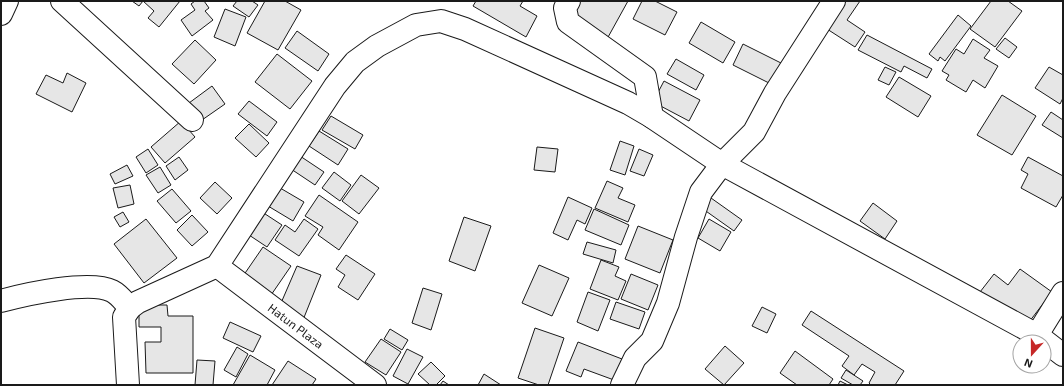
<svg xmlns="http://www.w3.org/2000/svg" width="1064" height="386" font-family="'Exo 2',sans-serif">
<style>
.building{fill:#e6e6e6;stroke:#1a1a1a}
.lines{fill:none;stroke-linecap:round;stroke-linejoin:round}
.minor-casing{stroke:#1a1a1a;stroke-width:24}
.minor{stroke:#fff;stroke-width:22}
.labels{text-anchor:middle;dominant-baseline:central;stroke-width:3;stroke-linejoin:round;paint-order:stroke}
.street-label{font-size:12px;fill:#1a1a1a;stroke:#fff}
</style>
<rect width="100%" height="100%" fill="#fff"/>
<!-- building -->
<g class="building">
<polygon points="132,1 180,1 159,27 148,18 154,11 143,1 139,6"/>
<polygon points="195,1 204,1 209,8 205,11 213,20 192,36 181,20 195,10 191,4"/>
<polygon points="237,1 252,1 258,5 249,17 233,6"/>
<polygon points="265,1 285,1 301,10 278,50 247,33"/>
<polygon points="476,1 523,1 520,6 537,16 526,37 473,6"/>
<polygon points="576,1 628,1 607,39 569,15"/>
<polygon points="642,1 655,1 677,12 665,35 633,19"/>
<polygon points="846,1 860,1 847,20 865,32 855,47 827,29"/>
<polygon points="991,1 1008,1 1022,11 995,47 970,29"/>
<polygon points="225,9 246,17 235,46 214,37"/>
<polygon points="958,15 971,26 945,61 940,57 938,61 929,54"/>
<polygon points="701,22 735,42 723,63 689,43"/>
<polygon points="297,31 329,54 318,71 285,48"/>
<polygon points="867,35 932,69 927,78 904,66 901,72 858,50"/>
<polygon points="1005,38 1017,47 1009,58 996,49"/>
<polygon points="973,39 990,50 984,58 998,66 985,88 973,80 966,92 946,80 949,75 942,71 956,49 964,54"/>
<polygon points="195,40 216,60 194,84 172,64"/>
<polygon points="743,44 781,63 771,84 733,65"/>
<polygon points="277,54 312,81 290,109 255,82"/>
<polygon points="676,59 704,75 696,90 667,74"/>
<polygon points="885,67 896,72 889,85 878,80"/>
<polygon points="1049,67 1063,75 1063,98 1060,104 1035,88"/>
<polygon points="67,73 86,83 72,112 36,94 46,75 63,83"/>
<polygon points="899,77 931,96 918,117 886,97"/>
<polygon points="664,81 700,100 689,121 653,102"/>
<polygon points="212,86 225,104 202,120 189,103"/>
<polygon points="1002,95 1036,116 1012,155 977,135"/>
<polygon points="249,101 277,122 267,136 238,114"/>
<polygon points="1051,112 1063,120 1063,138 1042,125"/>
<polygon points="331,116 363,135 355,149 322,130"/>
<polygon points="181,121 195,137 165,163 151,147"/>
<polygon points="249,124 269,143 256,157 235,138"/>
<polygon points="319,131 348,149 338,165 309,146"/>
<polygon points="620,141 634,146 625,175 610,170"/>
<polygon points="537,147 558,149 555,172 534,170"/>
<polygon points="148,149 158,165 146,173 136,157"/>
<polygon points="639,149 653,155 644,176 630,171"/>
<polygon points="300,156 324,172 315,185 291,169"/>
<polygon points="179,157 188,170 175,180 166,166"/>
<polygon points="1028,157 1063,176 1063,195 1056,207 1021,188 1028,174 1021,170"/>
<polygon points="127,165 133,176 115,184 110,174"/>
<polygon points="160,167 171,185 158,193 146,175"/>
<polygon points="334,172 351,185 340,201 322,188"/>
<polygon points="361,175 379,188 359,214 342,201"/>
<polygon points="607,181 623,188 618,198 635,205 628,222 595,208"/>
<polygon points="215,182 232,198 217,214 200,198"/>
<polygon points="130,185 134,204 118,208 113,188"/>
<polygon points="275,185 304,202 293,221 263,203"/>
<polygon points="172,189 191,211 176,223 157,201"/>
<polygon points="319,195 358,222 339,250 318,235 323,227 305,216"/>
<polygon points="568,197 592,208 585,224 577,220 568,240 553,233"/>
<polygon points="711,198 742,220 734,231 703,209"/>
<polygon points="873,203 897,221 885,239 860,221"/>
<polygon points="256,208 282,225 267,247 249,235"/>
<polygon points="594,209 629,225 621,245 585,230"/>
<polygon points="123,212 129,222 120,227 114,217"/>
<polygon points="192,215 208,232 192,246 177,230"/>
<polygon points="464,217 491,226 475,271 449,261"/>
<polygon points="146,219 177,258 144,283 114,244"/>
<polygon points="304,219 318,229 299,256 275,240 285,225 295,232"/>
<polygon points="709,219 731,232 720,251 698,238"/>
<polygon points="638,226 673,240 660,273 625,259"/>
<polygon points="587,242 616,250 613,263 583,254"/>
<polygon points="263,247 291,266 269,298 241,279"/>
<polygon points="346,255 375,274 358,300 338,287 345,275 336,269"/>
<polygon points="601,260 619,267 615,276 626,281 618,300 590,289"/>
<polygon points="539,265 569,278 552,316 522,303"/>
<polygon points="297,266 321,275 303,320 278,310"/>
<polygon points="1020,269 1052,292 1026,326 980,292 994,274 1008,285"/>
<polygon points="631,274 658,285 648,310 621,299"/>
<polygon points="423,288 442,294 431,330 412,323"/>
<polygon points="588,292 610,300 598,331 577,322"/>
<polygon points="616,302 645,312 639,329 610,319"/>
<polygon points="139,305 167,305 168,316 193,316 193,373 146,373 145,342 161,342 161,327 139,327"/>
<polygon points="762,307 776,314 767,333 752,326"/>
<polygon points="811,311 904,371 895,385 871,385 869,383 875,372 862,364 854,375 842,366 849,356 802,325"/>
<polygon points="230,322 261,336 253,352 223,338"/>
<polygon points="535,328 564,338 548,385 539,385 518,378"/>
<polygon points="390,329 408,340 402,350 384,339"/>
<polygon points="381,339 401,352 386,375 365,362"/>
<polygon points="578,342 622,359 614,380 584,369 581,377 566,371"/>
<polygon points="725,346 744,363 724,385 705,369"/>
<polygon points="237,347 248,354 236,377 224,370"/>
<polygon points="407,349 423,357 408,384 393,376"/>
<polygon points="795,351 833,379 829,385 797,385 780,373"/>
<polygon points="250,355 275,370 267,385 233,385"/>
<polygon points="197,360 215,361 213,385 195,385"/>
<polygon points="288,361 316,379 312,385 272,385"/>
<polygon points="431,362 445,376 436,385 430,385 418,374"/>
<polygon points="846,370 863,381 860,385 853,385 841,378"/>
<polygon points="484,374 501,385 478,385"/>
<polygon points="443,381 449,385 440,385"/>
<polygon points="840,381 848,385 838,385"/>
</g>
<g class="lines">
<!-- minor casing -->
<g class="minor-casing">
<g id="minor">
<polyline points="62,1 192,120"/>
<polyline points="569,1 565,8 568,22 645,77 652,117"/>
<polyline points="1,14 7,1"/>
<path id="s1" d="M217,266L375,385"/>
<path d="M1,301C26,294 90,280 112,291C120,295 124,302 130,308"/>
<polyline points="1037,335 1063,293"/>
<polyline points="128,385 124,317 130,308 138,302 217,266 335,86 355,62 377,46 416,25 441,21 465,29 628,103 652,117 722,164 1037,335 1063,355"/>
<polyline points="622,385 635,358 652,341 668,303 686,237 701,192 722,164 754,132 775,93 834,1"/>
</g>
</g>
<!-- minor -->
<use href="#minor" class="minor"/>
</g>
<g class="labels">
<!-- street labels -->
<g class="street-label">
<text stroke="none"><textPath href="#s1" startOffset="99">Hatun Plaza</textPath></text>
</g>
</g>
<!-- border -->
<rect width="1064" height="386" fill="none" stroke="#1a1a1a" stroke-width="4"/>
<!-- north arrow -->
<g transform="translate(1032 354) rotate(201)"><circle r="19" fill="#ffffff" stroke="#a3a3a3"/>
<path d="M0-3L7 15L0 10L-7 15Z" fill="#c62828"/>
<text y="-6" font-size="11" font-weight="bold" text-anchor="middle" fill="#1a1a1a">N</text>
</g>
</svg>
